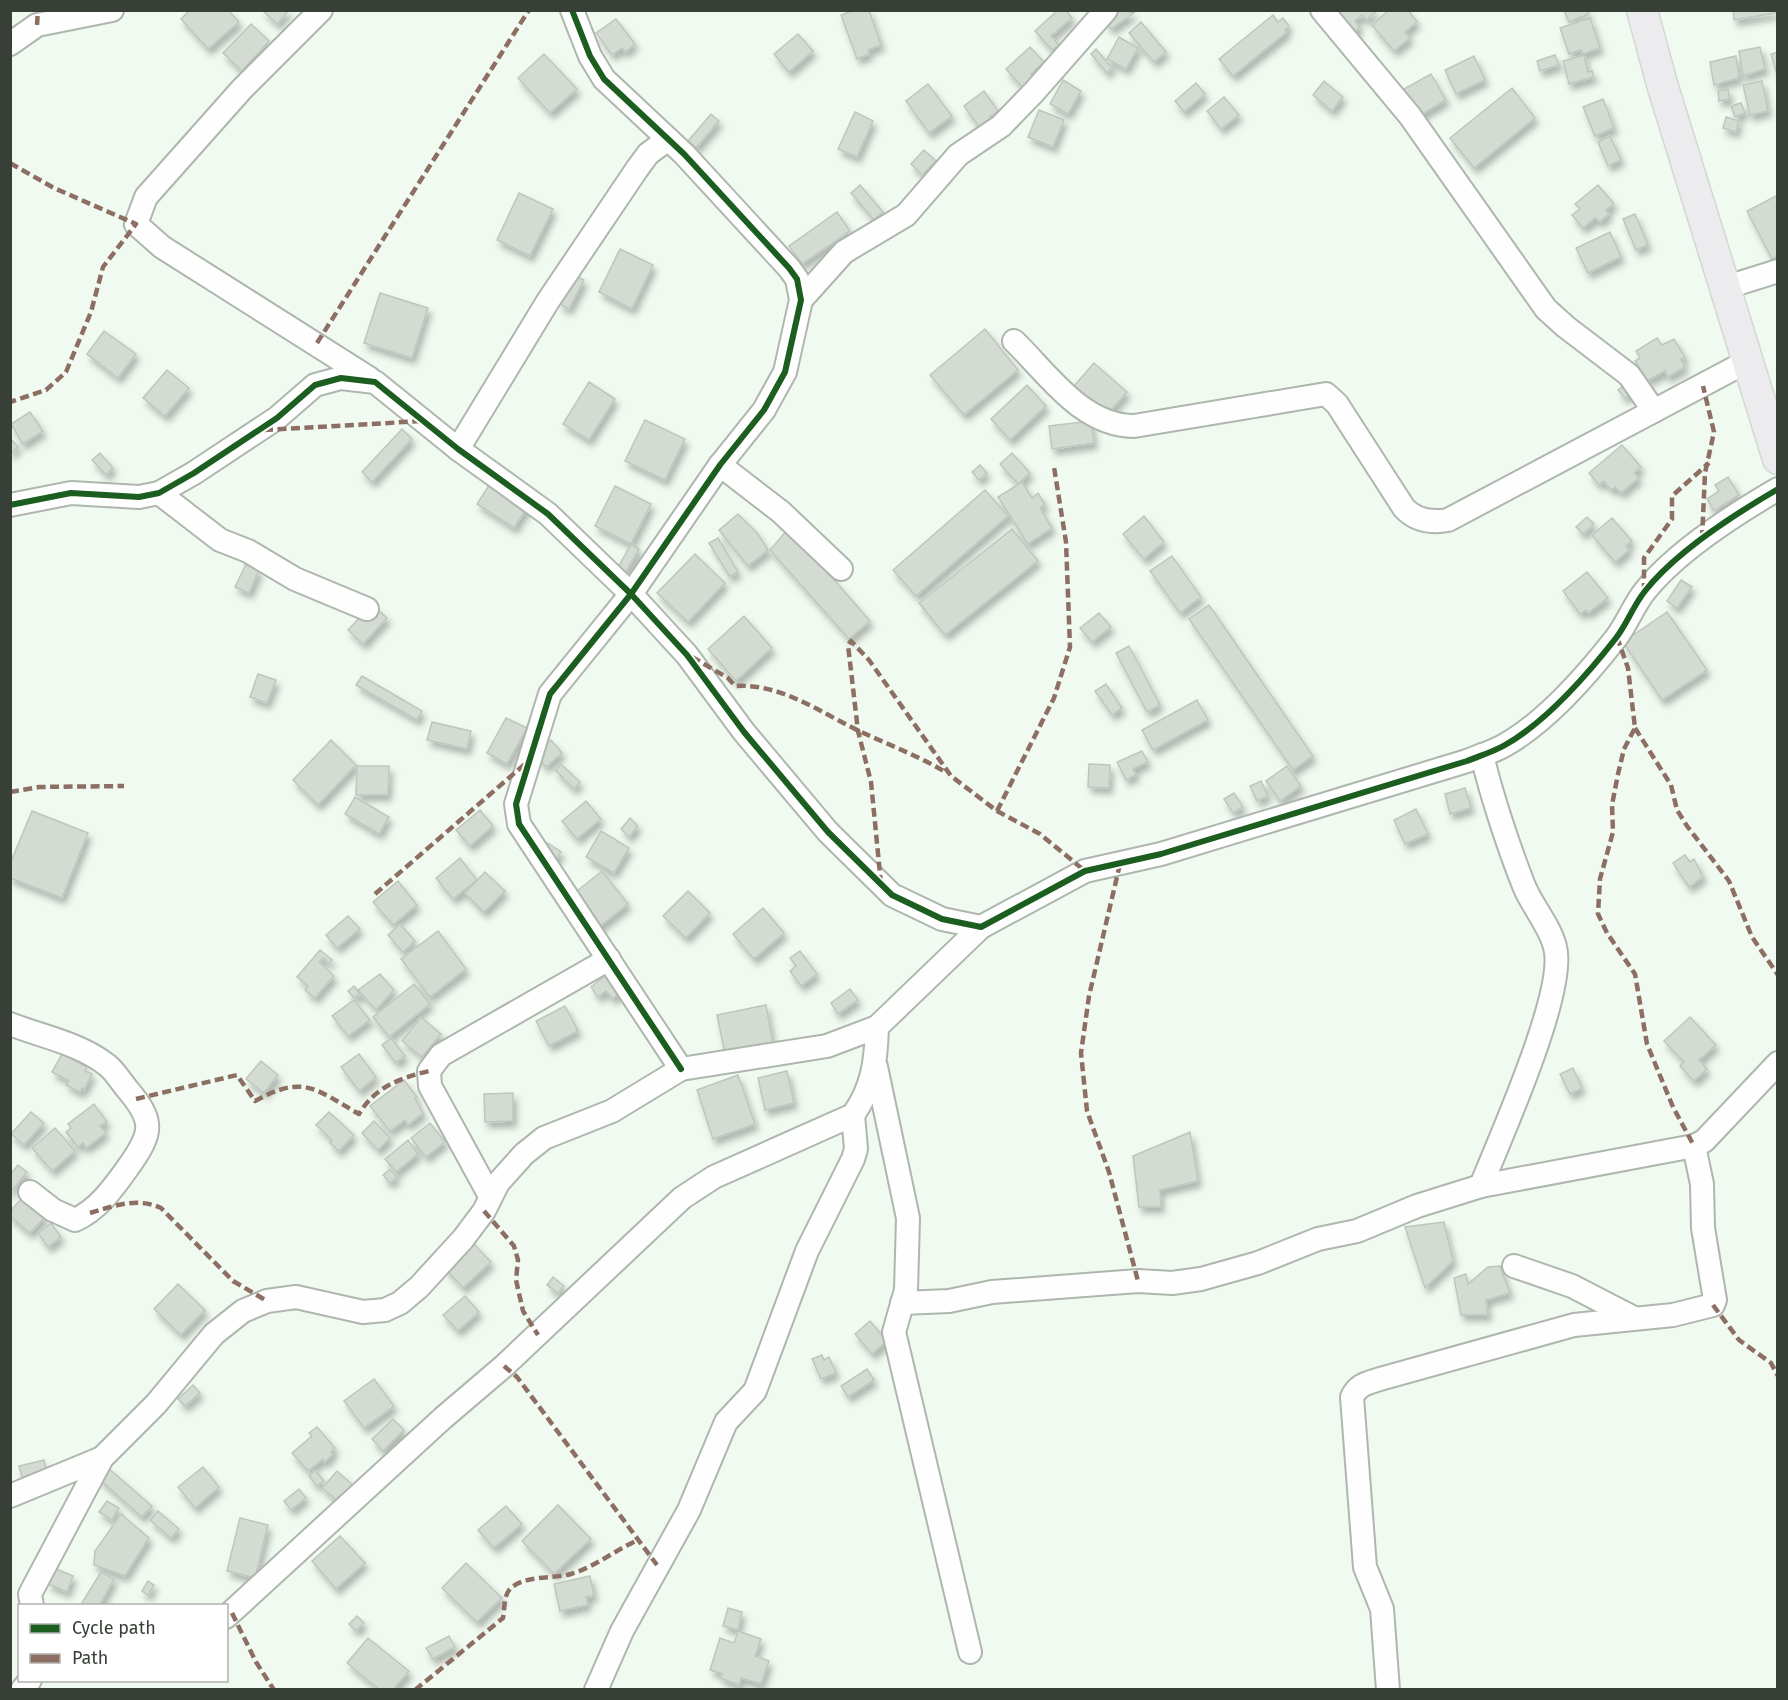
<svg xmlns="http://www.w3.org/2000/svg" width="1788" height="1700" font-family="'Fira Sans',sans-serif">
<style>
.building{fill:#d3dbd3;stroke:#bec6be;stroke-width:1.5;filter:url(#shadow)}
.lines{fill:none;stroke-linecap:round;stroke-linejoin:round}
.minor-casing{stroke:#aeb6ae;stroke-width:26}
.major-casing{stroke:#d2d7d2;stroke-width:33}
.minor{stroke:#fdfefd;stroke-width:22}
.major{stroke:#ececee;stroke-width:30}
.quiet{stroke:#8d6e63;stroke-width:4.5;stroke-dasharray:9 4.5;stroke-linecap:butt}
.cycleway-casing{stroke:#fff;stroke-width:10}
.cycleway{stroke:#1b5e20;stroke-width:6}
</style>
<defs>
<filter id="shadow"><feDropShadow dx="3.5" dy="6" stdDeviation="3" flood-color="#0004"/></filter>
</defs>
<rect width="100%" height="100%" fill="#f1faf1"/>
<!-- building -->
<g class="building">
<polygon points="190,10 228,10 239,22 208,49 181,19"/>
<polygon points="262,10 289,10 277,24"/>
<polygon points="855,10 869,10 881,45 868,50 869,54 857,59 841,15"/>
<polygon points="1058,10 1066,10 1072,18 1051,36 1059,45 1052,50 1035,31"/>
<polygon points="1117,10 1134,13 1111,29 1104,19"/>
<polygon points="1331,10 1378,10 1367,20 1362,15 1355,21 1360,27 1351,35"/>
<polygon points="1389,10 1408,10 1417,22 1405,32 1410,38 1394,51 1372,25"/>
<polygon points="1588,10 1589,14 1569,22 1564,11"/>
<polygon points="1733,10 1775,10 1775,13 1734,20"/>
<polygon points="1273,15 1278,22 1283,18 1289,26 1285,30 1287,32 1233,76 1219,59"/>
<polygon points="1590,18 1600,48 1583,54 1581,50 1569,54 1560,28"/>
<polygon points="616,19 635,44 625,52 622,48 612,55 596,33"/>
<polygon points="1141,22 1166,52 1154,62 1129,33"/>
<polygon points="251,24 269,41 242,71 223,53"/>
<polygon points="798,34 813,51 789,72 774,54"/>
<polygon points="1119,37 1138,48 1126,69 1107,59"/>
<polygon points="1030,47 1044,62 1031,74 1034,77 1023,88 1006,69"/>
<polygon points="1760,47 1765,69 1743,76 1739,51"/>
<polygon points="1096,49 1112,68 1107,73 1091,54"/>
<polygon points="1778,52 1778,78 1771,54"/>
<polygon points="544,54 577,89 550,113 518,78"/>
<polygon points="1555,55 1559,65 1540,71 1537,61"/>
<polygon points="1584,55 1588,72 1592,71 1594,77 1569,84 1563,61"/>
<polygon points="1474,56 1485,80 1456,94 1445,70"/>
<polygon points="1736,56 1739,78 1714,85 1710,62"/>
<polygon points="1431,74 1446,100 1419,116 1404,89"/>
<polygon points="1063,80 1081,91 1068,114 1050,104"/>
<polygon points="1324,81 1343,97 1332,111 1313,95"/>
<polygon points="1762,81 1768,111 1750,115 1743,85"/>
<polygon points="1196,83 1205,94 1184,112 1175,101"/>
<polygon points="928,84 952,116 929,133 906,101"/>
<polygon points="1512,88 1535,118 1474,168 1450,138"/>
<polygon points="1728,89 1730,99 1719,101 1718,91"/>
<polygon points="984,91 998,111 990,117 992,120 980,128 964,106"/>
<polygon points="1224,97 1239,115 1221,129 1207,111"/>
<polygon points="1603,99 1614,128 1595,136 1583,107"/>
<polygon points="1741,103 1745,113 1735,117 1731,106"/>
<polygon points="1039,110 1064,120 1053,147 1028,137"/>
<polygon points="855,112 873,121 857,157 838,149"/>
<polygon points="711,114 719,121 696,148 688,141"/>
<polygon points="1726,117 1739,121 1736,132 1723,128"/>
<polygon points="1610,136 1621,160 1608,166 1598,142"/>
<polygon points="924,150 936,161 922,175 911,164"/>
<polygon points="860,185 883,212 874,220 851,193"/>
<polygon points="1598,185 1614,204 1606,210 1609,214 1600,222 1595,218 1583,228 1572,215 1580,209 1575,204"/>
<polygon points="519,193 553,209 530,256 497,240"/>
<polygon points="1778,195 1778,256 1772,259 1747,211"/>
<polygon points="837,212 850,231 802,264 789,246"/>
<polygon points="1635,214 1648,245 1636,250 1623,219"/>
<polygon points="1610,232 1621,257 1588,273 1576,248"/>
<polygon points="620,249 653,265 632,309 599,292"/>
<polygon points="574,275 584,280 569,309 559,304"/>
<polygon points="380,293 428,308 412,358 364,343"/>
<polygon points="985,329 1018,370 964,415 930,375"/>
<polygon points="104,331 136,354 118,378 87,354"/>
<polygon points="1657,338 1662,345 1674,339 1685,357 1681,359 1685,367 1668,377 1665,371 1647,381 1635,361 1640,358 1636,351"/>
<polygon points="1094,363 1127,392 1107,415 1074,386"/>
<polygon points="167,370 189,388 165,416 143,398"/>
<polygon points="589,382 615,399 589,440 563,424"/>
<polygon points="1626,384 1633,392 1625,398 1618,390"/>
<polygon points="1027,385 1046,406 1010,440 991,419"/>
<polygon points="30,412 43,431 23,444 11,424"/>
<polygon points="645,420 685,439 665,480 625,461"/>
<polygon points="1091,421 1094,443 1052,449 1049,426"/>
<polygon points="402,429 412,439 372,482 362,472"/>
<polygon points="10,438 18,447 10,454"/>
<polygon points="1622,445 1641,467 1634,473 1639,478 1621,493 1615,487 1611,490 1604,481 1599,485 1589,473"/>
<polygon points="100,453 113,468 106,475 92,460"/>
<polygon points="1012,453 1030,473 1018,484 1000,464"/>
<polygon points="980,465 987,473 979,480 972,472"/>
<polygon points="1728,477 1739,495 1714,511 1707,499 1719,491 1715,485"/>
<polygon points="493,479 530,503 514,528 477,504"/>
<polygon points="1022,482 1032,498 1038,493 1045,504 1040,508 1052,528 1028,544 998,497"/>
<polygon points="615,486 651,504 631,544 595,526"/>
<polygon points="985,490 1008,516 916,596 893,570"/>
<polygon points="738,514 758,534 768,550 748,566 719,530"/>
<polygon points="1144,516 1164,542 1144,559 1123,534"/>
<polygon points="1587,517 1594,524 1583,534 1576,527"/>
<polygon points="1612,518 1632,541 1626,546 1629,550 1615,562 1592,535"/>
<polygon points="789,528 870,621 849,639 770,550"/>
<polygon points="1012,529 1038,561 945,635 919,603"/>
<polygon points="718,538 738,572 730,577 709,543"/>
<polygon points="631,544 639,549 624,575 616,571"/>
<polygon points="695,554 725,583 688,622 657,593"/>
<polygon points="1172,556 1201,597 1180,613 1150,571"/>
<polygon points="246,564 259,570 249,593 235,587"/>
<polygon points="1587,572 1608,598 1588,613 1586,610 1580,614 1563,591"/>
<polygon points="1681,580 1692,587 1677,608 1667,601"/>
<polygon points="372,604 387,618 363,644 348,630"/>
<polygon points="1209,605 1313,756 1293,770 1189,619"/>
<polygon points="1667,612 1707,670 1662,700 1623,642"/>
<polygon points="1099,613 1111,627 1092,642 1080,628"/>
<polygon points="744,616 772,648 736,681 708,649"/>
<polygon points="1129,646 1160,705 1147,712 1116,653"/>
<polygon points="258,674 276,680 267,703 250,697"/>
<polygon points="362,676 422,711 417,720 356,685"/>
<polygon points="1106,684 1122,708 1112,715 1095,691"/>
<polygon points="1197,700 1208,720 1153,750 1142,730"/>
<polygon points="506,718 527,728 507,764 487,753"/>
<polygon points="432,722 471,731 467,749 427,740"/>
<polygon points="331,740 356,765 318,805 293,780"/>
<polygon points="551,740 562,753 546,767 535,754"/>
<polygon points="1142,751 1148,762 1133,769 1136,775 1126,780 1117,762"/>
<polygon points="561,764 580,782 574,789 555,770"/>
<polygon points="1089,764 1110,765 1109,788 1088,787"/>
<polygon points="357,766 389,766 388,795 356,795"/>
<polygon points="1287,766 1301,786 1280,801 1266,781"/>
<polygon points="1261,781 1268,796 1257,801 1250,786"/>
<polygon points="1465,788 1471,808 1450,814 1445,794"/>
<polygon points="1234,793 1243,807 1233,813 1224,799"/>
<polygon points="355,797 389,817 379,834 345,814"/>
<polygon points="586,801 601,819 577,839 562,821"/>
<polygon points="1416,809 1428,834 1405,844 1394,820"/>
<polygon points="480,810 493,826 470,846 456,830"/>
<polygon points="32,811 88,833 62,898 10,878 10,864"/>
<polygon points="630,818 638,826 629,837 621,829"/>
<polygon points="601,831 629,848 614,873 586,857"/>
<polygon points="548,843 561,852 555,861 542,851"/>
<polygon points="1685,855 1690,862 1694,859 1703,877 1689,887 1673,863"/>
<polygon points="460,858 477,880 453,899 436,878"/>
<polygon points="602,871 628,904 598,928 572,895"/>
<polygon points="485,872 505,891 484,912 465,893"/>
<polygon points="398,881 417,905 393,925 373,902"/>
<polygon points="688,891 710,913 686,938 663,916"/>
<polygon points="763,908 784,933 754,959 733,934"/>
<polygon points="348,916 360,929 337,948 326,935"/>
<polygon points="400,924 415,941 403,952 388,935"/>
<polygon points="438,931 466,969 430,997 401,959"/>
<polygon points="320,950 332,960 329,963 323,958 319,962 334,976 315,998 305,990 308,986 297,977"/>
<polygon points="800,951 817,974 801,986 790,971 796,966 790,958"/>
<polygon points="380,974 394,990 376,1010 358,990"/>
<polygon points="607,974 621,992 613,999 606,991 598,997 591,987"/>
<polygon points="414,984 430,1004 389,1037 373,1017"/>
<polygon points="354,986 360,994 354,998 348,991"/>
<polygon points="850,989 858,1000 838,1014 831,1003"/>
<polygon points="354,1000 370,1020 348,1036 332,1016"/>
<polygon points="766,1005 773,1044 725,1054 717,1015"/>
<polygon points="565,1006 578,1031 549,1046 536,1021"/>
<polygon points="421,1017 441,1034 422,1057 402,1041"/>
<polygon points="1690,1017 1716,1045 1699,1060 1707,1069 1694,1081 1680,1066 1684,1062 1664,1041"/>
<polygon points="391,1038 405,1056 396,1063 382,1045"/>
<polygon points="62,1054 87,1067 85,1071 92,1074 84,1090 82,1088 80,1092 66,1085 69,1081 52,1072"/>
<polygon points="359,1054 376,1077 359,1091 341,1067"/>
<polygon points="261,1061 278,1075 264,1093 246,1079"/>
<polygon points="1573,1068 1582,1088 1570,1094 1560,1074"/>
<polygon points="787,1071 794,1103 765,1110 758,1078"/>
<polygon points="738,1075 755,1124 713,1139 697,1090"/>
<polygon points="404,1080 417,1097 415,1098 423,1113 408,1125 405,1120 390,1131 370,1106"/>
<polygon points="513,1093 513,1121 485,1122 484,1094"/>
<polygon points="94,1104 107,1122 100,1126 106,1133 86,1148 83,1143 78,1147 66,1132 71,1128 68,1124"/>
<polygon points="31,1112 44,1123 24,1145 11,1134"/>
<polygon points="329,1112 354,1135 339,1151 330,1143 332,1140 316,1125"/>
<polygon points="374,1121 390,1138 378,1150 362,1133"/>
<polygon points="430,1123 445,1142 426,1157 411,1138"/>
<polygon points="55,1128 75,1151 52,1171 32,1148"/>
<polygon points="1190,1132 1198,1181 1160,1190 1161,1207 1139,1207 1133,1156"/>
<polygon points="408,1140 418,1154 396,1172 385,1159"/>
<polygon points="18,1165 27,1172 10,1193 10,1175"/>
<polygon points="390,1169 397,1177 390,1183 383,1175"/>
<polygon points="23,1197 45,1217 30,1233 10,1216 10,1211"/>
<polygon points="1444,1222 1453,1261 1425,1288 1405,1227"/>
<polygon points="51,1223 61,1237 48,1247 38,1233"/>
<polygon points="471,1241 491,1262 463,1288 444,1267"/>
<polygon points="1500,1266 1510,1293 1486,1300 1488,1315 1461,1315 1454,1278 1466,1274 1468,1284 1488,1267"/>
<polygon points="553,1277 564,1286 558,1293 547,1285"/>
<polygon points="178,1284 205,1310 181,1335 154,1309"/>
<polygon points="465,1296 479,1312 458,1331 443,1315"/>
<polygon points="870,1321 887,1341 872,1354 855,1334"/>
<polygon points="822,1355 824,1360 829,1357 836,1373 821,1379 812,1359"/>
<polygon points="867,1369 874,1380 848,1397 841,1386"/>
<polygon points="374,1379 394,1406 364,1428 344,1401"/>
<polygon points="193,1385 200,1393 185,1406 178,1399"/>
<polygon points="393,1419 404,1430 383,1451 372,1439"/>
<polygon points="317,1427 335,1448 331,1452 333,1454 325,1462 323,1459 308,1471 292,1453 312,1436 309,1433"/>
<polygon points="44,1460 47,1474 23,1480 19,1466"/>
<polygon points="107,1467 152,1506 142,1517 98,1478"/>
<polygon points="203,1467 219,1487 195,1508 178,1487"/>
<polygon points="315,1470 324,1481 317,1486 309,1476"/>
<polygon points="337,1471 354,1486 340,1503 322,1488"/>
<polygon points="299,1489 306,1498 291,1510 284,1501"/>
<polygon points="107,1501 119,1508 112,1520 99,1512"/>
<polygon points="558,1505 591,1539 554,1574 522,1541"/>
<polygon points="506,1506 522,1524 494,1548 478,1530"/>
<polygon points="158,1511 179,1529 171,1538 150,1520"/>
<polygon points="121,1514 149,1538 125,1576 94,1565 95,1551"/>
<polygon points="240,1518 268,1525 255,1578 227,1571"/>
<polygon points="340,1536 365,1563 336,1589 312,1561"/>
<polygon points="466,1563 502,1598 477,1622 442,1588"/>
<polygon points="54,1568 73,1576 67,1592 48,1584"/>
<polygon points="101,1572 114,1579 99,1606 80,1606"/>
<polygon points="590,1576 594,1596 586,1597 588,1605 560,1611 554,1584"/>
<polygon points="148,1581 154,1585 148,1595 142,1591"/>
<polygon points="728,1608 742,1612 738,1630 723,1626"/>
<polygon points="357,1616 364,1623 356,1631 349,1624"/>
<polygon points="738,1631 761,1639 755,1656 769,1661 761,1684 741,1678 739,1685 720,1678 722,1674 710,1670 720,1638 734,1643"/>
<polygon points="449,1636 455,1647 433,1659 426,1648"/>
<polygon points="368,1638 409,1671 393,1690 380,1690 347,1663"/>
</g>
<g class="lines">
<!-- minor casing -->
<g class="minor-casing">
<g id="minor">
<polyline points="321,10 242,89 146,197 136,224 162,247 369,378"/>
<polyline points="572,10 590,56 604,79 684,154 789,268 797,279 801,300 785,372 764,410 720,465 631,594 550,694 516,804 519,824 681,1069"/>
<polyline points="1322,10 1410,116 1546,309 1566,327 1629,375 1654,411"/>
<polyline points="10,44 37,25 112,10"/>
<polyline points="1724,288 1778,271"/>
<polyline points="801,300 844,252 906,215 958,155 1001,126 1034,92 1106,10"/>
<path d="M1014,341C1048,374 1082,426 1134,426L1326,394L1337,404L1404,508C1416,521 1431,523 1448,520L1746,362"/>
<polyline points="458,449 548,301 637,169 648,154 668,139"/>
<polyline points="720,465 781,512 841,569"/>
<polyline points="159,493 220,540 248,551 295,579 367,609"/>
<path d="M10,505L71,493L139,497L159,493L194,473L277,418L315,385L341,378L375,382L458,449L548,514L631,594L687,655L744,732L828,832L892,895L942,919L981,927L1085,871L1161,854L1467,761C1479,756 1493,752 1505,745C1546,722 1587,675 1616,638C1627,624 1633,606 1645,591C1675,553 1735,514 1778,489"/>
<path d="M10,1024C43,1037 79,1043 107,1065C115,1071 121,1082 128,1090C154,1121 153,1132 129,1166C114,1187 99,1209 75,1220L53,1210L30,1192"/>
<polyline points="876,1067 908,1218 906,1290 894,1332 970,1652"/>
<path d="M1481,1186C1500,1138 1567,991 1555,947C1550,926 1532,906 1524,886C1509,848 1491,794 1482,755"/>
<polyline points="490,1196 430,1086 429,1071 441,1055 609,959"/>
<polyline points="1514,1266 1572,1286 1634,1318"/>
<polyline points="902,1303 949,1301 992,1292 1138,1281 1172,1283 1201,1279 1258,1263 1318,1239 1357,1231 1417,1206 1481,1186 1694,1146 1704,1141 1778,1063"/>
<polyline points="10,1496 102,1458"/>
<polyline points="32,1606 30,1594 102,1458 156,1404 214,1334 243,1311 267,1301 296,1297 363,1312 385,1310 400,1303 419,1287 463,1239 484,1211 498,1183 524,1154 544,1138 612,1111 681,1069 827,1046 877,1027 981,927"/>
<path d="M226,1617L443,1418L504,1366L682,1198L714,1177L853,1115C873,1087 876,1061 877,1027"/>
<polyline points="22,1690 30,1680"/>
<polyline points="596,1690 622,1631 689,1510 726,1422 755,1391 807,1251 853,1159 856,1149 853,1115"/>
<path d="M1388,1690L1382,1609L1365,1567L1352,1397C1358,1384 1368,1383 1380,1379L1574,1325L1673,1315L1713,1305L1715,1300L1703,1228L1702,1184L1694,1146"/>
</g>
</g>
<!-- major casing -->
<g class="major-casing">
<polyline id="major" points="1642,10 1662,84 1778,459"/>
</g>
<!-- minor -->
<use href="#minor" class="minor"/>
<!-- major -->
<use href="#major" class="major"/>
<!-- quiet -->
<g class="quiet">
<polyline points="37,25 38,10"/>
<polyline points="10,163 54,188 136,224 103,267 91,312 66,372 46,390 10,402"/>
<polyline points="317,343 529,10"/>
<polyline points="264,430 423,421"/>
<polyline points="1702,539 1705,473 1714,432 1703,386"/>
<polyline points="1644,592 1644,558 1672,519 1672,496 1709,463"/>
<polyline points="1617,637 1628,668 1635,728 1624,749 1618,774 1612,805 1613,832 1600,879 1598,914 1607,933 1635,974 1647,1044 1673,1107 1694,1146"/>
<path d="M692,657L728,678L735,686C780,683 820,712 859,731C889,745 919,756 947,773"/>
<polyline points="1635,728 1671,785 1677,810 1687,826 1729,881 1752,937 1778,975"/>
<polyline points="10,792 39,787 124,786"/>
<polyline points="997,811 1054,698 1070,647 1066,542 1054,467"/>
<polyline points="1120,864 1089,996 1081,1053 1087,1111 1109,1172 1138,1281"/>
<polyline points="881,884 871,782 858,731 848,645 851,641 869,660 951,776 997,811 1040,834 1085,871"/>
<polyline points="375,894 525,764"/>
<path d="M136,1099L237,1075L255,1101C304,1074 315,1089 359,1114C375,1087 400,1078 429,1071"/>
<polyline points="484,1211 514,1246 518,1260 516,1280 523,1311 538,1335"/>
<path d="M90,1213C113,1206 137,1197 161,1208L233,1281L267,1301"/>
<polyline points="1713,1305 1739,1340 1771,1363 1778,1376"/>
<polyline points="504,1366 517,1377 657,1565"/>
<polyline points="232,1613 256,1662 274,1690"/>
<path d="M415,1690L503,1618C505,1608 503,1594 512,1587C528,1575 553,1579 571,1574C595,1567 615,1550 638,1540"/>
</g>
<!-- cycleway casing -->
<g class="cycleway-casing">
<g id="cycleway">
<polyline points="572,10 590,56 604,79 684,154 789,268 797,279 801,300 785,372 764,410 720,465 631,594 550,694 516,804 519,824 681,1069"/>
<path d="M10,505L71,493L139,497L159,493L194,473L277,418L315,385L341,378L375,382L458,449L548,514L631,594L687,655L744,732L828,832L892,895L942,919L981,927L1085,871L1161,854L1467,761C1479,756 1493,752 1505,745C1546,722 1587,675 1616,638C1627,624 1633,606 1645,591C1675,553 1735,514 1778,489"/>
</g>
</g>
<!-- cycleway -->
<use href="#cycleway" class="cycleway"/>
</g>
<!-- border -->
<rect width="1788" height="1700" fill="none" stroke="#373f37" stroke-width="24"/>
<!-- legend -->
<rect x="18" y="1604" width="210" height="78" fill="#ffffff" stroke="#afb2af" stroke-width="1.5"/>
<rect x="30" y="1624" width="30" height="9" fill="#1b5e20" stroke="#afb2af" stroke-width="1.5"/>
<text x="72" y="1634" font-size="18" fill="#373f37">Cycle path</text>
<rect x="30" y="1654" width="30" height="9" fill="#8d6e63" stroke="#afb2af" stroke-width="1.5"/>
<text x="72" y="1664" font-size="18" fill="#373f37">Path</text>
</svg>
